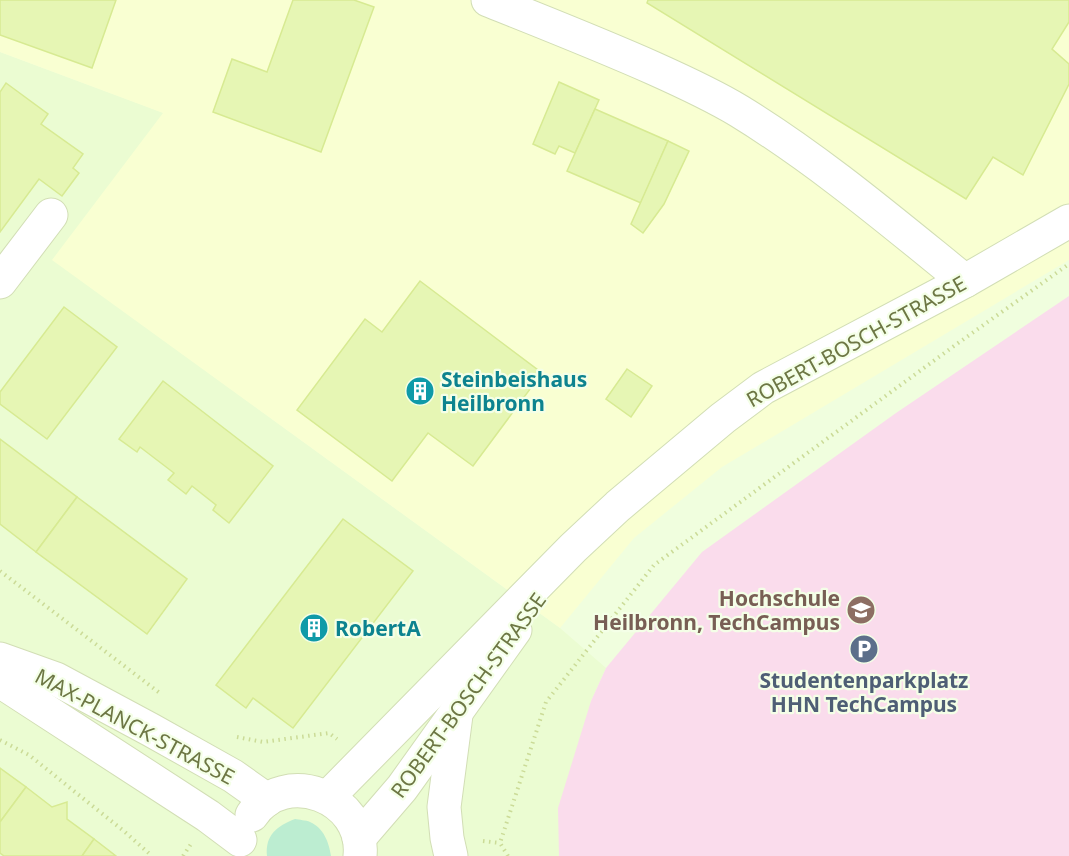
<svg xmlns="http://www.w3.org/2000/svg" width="1069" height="856" font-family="'Noto Sans',sans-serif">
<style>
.residential{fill:#ebfcd2}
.commercial{fill:#f9ffd2}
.education{fill:#fadcec}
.green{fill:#bcedd1}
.building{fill:#e6f6b4;stroke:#d7ea92;stroke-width:1.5}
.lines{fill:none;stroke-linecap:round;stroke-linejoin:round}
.minor-casing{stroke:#d2deb5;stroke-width:35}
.path{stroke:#cbdb97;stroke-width:4;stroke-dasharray:1.5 4.5;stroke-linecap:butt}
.minor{stroke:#fff;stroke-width:33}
.labels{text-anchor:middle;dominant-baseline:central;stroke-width:4.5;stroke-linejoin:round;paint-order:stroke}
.street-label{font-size:21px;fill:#6d7744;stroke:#f4ffe7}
.culture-label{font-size:21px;font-weight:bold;fill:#0d838f;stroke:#f4ffe7;text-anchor:start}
.education-label{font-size:21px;font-weight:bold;fill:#785e54;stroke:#f4ffe7;text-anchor:end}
.service-label{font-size:21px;font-weight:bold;fill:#4e5e75;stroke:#f4ffe7}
</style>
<rect width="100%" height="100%" fill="#f0fede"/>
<!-- residential -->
<polygon class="residential" points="0,52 164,113 53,260 560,628 606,668 591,701 559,856 0,856"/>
<!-- commercial -->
<polygon class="commercial" points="0,0 1069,0 1069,260 722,467 634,538 560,628 52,260 163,113 0,52"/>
<!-- education -->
<polygon class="education" points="1069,296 1069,856 559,856 558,808 591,701 606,668 702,552 896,413"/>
<!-- green -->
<path class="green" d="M295,819C299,820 306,820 310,822C324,828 329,843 331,856H267C265,835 277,826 295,819Z"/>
<!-- building -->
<g class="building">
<polygon points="0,0 116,0 92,68 0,35"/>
<polygon points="293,0 354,0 374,7 321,152 213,112 232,59 267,72"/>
<polygon points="648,0 1069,0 1069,22 1052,49 1069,64 1069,84 1023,175 993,157 966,199 647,3"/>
<polygon points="559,82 599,100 575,153 559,146 555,154 533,144"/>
<polygon points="6,83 48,114 41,124 83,154 73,168 79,173 62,196 39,179 0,232 0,92"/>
<polygon points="595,109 668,141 641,203 567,171"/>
<polygon points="668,141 689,151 664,204 643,233 631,224"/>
<polygon points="420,281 542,373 473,466 428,433 392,481 297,410 365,319 382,332"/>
<polygon points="64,307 117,347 47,439 0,404 0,392"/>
<polygon points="627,369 652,386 631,417 606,399"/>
<polygon points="163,381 273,466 229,523 213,510 216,505 192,486 186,494 168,480 174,473 140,447 137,452 119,439"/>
<polygon points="0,439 77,497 36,552 0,524"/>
<polygon points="77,497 187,579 147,634 36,552"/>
<polygon points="343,519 413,571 293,728 253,698 246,708 216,685"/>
<polygon points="0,768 26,787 0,822"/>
<polygon points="26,787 52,807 67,802 67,819 94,839 82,856 4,856 0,853 0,822"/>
<polygon points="94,839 116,856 82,856"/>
</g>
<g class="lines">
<!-- minor casing -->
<g class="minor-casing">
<g id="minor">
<path d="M488,0C543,22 599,44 653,68C682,81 711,94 739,111C819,160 892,222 965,281"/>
<polyline points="0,282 51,215"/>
<polyline points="0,659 56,679 151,730 233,776 267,800"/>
<polyline points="0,681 208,816 240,840"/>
<polyline points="328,797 573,548 618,506 723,418 763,388 965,281 1069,221"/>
<path d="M252,815C284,766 366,797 360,856"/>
<polyline points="359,838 402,788 515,630"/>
<polyline points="451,856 447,838 444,807 456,715"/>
</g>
</g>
<!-- path -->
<g class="path">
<polyline points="0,571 161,694"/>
<polyline points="237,737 263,742 329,733 337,739"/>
<polyline points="0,740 29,755 125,832 152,856"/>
<polyline points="483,841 500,843"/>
<polyline points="183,856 191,844"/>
<polyline points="508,856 500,843 546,702 654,565 954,346 1069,264"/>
</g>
<!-- minor -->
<use href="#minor" class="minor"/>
</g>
<!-- icons -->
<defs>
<g id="building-disc" transform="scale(1.5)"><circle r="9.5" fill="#0f9aa8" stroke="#f4ffe7"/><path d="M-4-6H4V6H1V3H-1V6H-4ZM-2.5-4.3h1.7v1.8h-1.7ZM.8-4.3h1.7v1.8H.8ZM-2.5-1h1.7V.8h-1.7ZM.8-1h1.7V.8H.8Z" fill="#fff"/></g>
<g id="university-disc" transform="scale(1.5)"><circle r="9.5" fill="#8d6e63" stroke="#f4ffe7"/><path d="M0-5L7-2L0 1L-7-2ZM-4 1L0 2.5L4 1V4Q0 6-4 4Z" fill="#fff"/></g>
<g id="parking-disc" transform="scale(1.5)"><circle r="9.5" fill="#5c6f8a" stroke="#f4ffe7"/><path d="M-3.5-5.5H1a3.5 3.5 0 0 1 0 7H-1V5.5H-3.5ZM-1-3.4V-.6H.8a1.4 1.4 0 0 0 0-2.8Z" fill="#fff"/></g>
</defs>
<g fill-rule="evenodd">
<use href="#building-disc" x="420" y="391"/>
<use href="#university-disc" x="861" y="610"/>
<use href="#building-disc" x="314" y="628"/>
<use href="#parking-disc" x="864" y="649"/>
</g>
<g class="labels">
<!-- street labels -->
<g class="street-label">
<text transform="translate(856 341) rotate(-29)">ROBERT-BOSCH-STRASSE</text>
<text transform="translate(468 695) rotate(-54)">ROBERT-BOSCH-STRASSE</text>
<text transform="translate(135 726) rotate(28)">MAX-PLANCK-STRASSE</text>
</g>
<!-- culture labels -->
<g class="culture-label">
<text x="441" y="379">Steinbeishaus<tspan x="441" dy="24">Heilbronn</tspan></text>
<text x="335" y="628">RobertA</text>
</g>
<!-- education labels -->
<g class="education-label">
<text x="840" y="598">Hochschule<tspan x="840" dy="24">Heilbronn, TechCampus</tspan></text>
</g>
<!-- service labels -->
<g class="service-label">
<text x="864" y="680">Studentenparkplatz<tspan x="864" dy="24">HHN TechCampus</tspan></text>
</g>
</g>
</svg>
